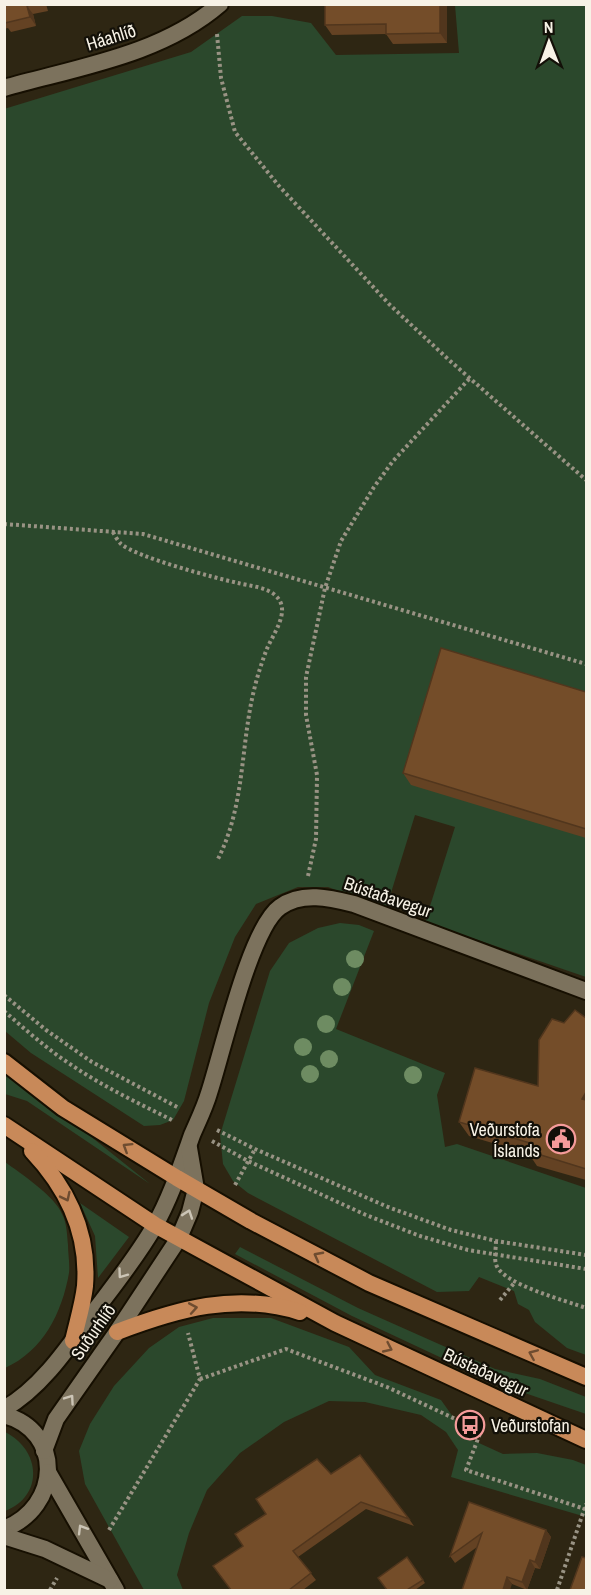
<svg xmlns="http://www.w3.org/2000/svg" width="591" height="1595" font-family="'Archivo Narrow',sans-serif">
<style>
.green{fill:#2b482c}
.lines{fill:none;stroke-linecap:round;stroke-linejoin:round}
.minor-casing{stroke:#160f01;stroke-width:20}
.primary-casing{stroke:#160f01;stroke-width:20}
.path{stroke:#999384;stroke-width:4;stroke-dasharray:3 3;stroke-linecap:butt}
.minor{stroke:#7c725d;stroke-width:16}
.primary{stroke:#c88959;stroke-width:16}
.tree{fill:#6e8c62}
.wall{fill:#644223}
.shaded-wall{fill:#51361d}
.building{fill:#744d29;stroke:#51361d;stroke-width:1.5}
.oneway{stroke:#6e4c30}
.oneway2{stroke:#ccc5b6}
.labels{text-anchor:middle;dominant-baseline:central;stroke-width:4.5;stroke-linejoin:round;paint-order:stroke}
.street-label{font-size:18px;fill:#f7f2e6;stroke:#131008}
.poi-label{font-size:18px;fill:#f7f2e6;stroke:#131008;text-anchor:end}
</style>
<rect width="100%" height="100%" fill="#2e2613"/>
<!-- green -->
<g class="green">
<polygon points="455,5 586,5 586,977 425,922 455,827 415,815 386,909 328,887 298,887 256,904 235,937 209,1003 184,1101 173,1120 160,1125 144,1126 31,1053 5,1031 4,109 191,52 242,16 272,16 311,23 336,55 459,53"/>
<polygon points="340,923 359,925 374,931 336,1029 445,1073 437,1095 445,1147 457,1144 586,1188 586,1355 567,1348 535,1322 529,1310 518,1304 514,1291 479,1277 469,1291 437,1292 248,1193 233,1181 223,1164 220,1135 270,971 289,943 318,928"/>
<polygon points="4,1067 150,1184 27,1101 5,1094"/>
<path d="M5,1162C20,1173 55,1196 62,1214C67,1223 67,1235 68,1245C68,1254 70,1264 69,1273C62,1313 43,1351 5,1368Z"/>
<polygon points="80,1203 129,1237 98,1278 95,1236"/>
<polygon points="240,1247 358,1308 495,1369 540,1379 586,1397 586,1414 493,1382 352,1316 235,1254"/>
<polygon points="213,1318 271,1318 349,1347 375,1375 441,1400 468,1438 503,1454 537,1453 573,1460 586,1465 586,1517 451,1477 458,1450 446,1432 421,1415 365,1402 329,1401 284,1422 240,1453 207,1490 189,1533 177,1575 183,1590 144,1590 85,1484 79,1451 90,1424 114,1386 149,1348 179,1327"/>
<path d="M5,1432C41,1450 44,1496 5,1511Z"/>
</g>
<g class="lines">
<!-- minor casing -->
<g class="minor-casing">
<g id="minor">
<path d="M4,88C78,67 161,55 220,4"/>
<path d="M4,1409C39,1389 65,1352 88,1320C110,1290 135,1260 154,1227C170,1199 181,1166 192,1135C198,1121 205,1107 209,1093C222,1054 250,928 280,907C302,891 330,898 354,904L586,991"/>
<path d="M4,1415C64,1431 61,1507 4,1529"/>
<polyline points="44,1451 56,1419 117,1332 179,1238 190,1212 196,1189 189,1148"/>
<polyline points="48,1472 116,1590"/>
<polyline points="4,1536 45,1549 110,1580"/>
</g>
</g>
<!-- primary casing -->
<g class="primary-casing">
<g id="primary">
<polyline points="4,1062 63,1108 177,1178 251,1221 369,1283 586,1377"/>
<polyline points="4,1125 155,1225 335,1323 586,1440"/>
<path d="M32,1151C67,1188 89,1233 85,1286C83,1304 77,1323 73,1341"/>
<path d="M117,1332C177,1309 236,1292 300,1312"/>
</g>
</g>
<!-- path -->
<g class="path">
<polyline points="217,34 221,78 235,132 279,186 390,305 449,360 586,480"/>
<polyline points="4,524 143,534 586,664"/>
<path d="M113,532C115,536 118,541 121,544C136,557 215,578 238,583C250,586 267,587 276,596C292,611 272,635 266,651C262,662 258,674 255,686C240,744 246,803 218,859"/>
<polyline points="308,876 316,839 317,775 306,715 306,677 325,588 341,541 374,487 393,461 470,378"/>
<polyline points="4,995 46,1030 92,1062 179,1108"/>
<path d="M4,1011C26,1030 48,1050 73,1066C104,1087 140,1104 174,1121"/>
<polyline points="217,1130 255,1149 388,1207 451,1230 496,1241 586,1255"/>
<polyline points="212,1141 248,1161 366,1215 420,1236 468,1250 586,1269"/>
<polyline points="235,1185 255,1149"/>
<path d="M496,1241C496,1248 494,1258 496,1264C501,1284 567,1301 586,1308"/>
<polyline points="500,1300 515,1282"/>
<polyline points="200,1379 286,1349 387,1387 481,1431 466,1470 585,1509"/>
<polyline points="109,1530 200,1379 188,1333"/>
<polyline points="50,1590 57,1578"/>
<polyline points="557,1590 586,1504"/>
</g>
<!-- minor -->
<use href="#minor" class="minor"/>
<!-- primary -->
<use href="#primary" class="primary"/>
</g>
<!-- trees -->
<g class="tree">
<circle cx="355" cy="959" r="9"/>
<circle cx="342" cy="987" r="9"/>
<circle cx="326" cy="1024" r="9"/>
<circle cx="303" cy="1047" r="9"/>
<circle cx="329" cy="1059" r="9"/>
<circle cx="310" cy="1074" r="9"/>
<circle cx="413" cy="1075" r="9"/>
</g>
<!-- wall -->
<g class="wall">
<polygon points="4,4 46,4 48,11 33,14 36,26 11,32 8,28 4,29"/>
<polygon points="447,4 447,43 393,44 386,34 332,35 325,25"/>
<polygon points="586,692 586,838 411,785 403,773"/>
<polygon points="586,1018 586,1180 537,1166 529,1154 469,1136 459,1122 538,1086 564,1023"/>
<polygon points="331,1474 409,1519 414,1526 366,1509 298,1557 316,1580 303,1590 231,1590 243,1546 266,1514"/>
<polygon points="469,1502 546,1530 551,1537 540,1569 535,1568 527,1590 512,1584 477,1547 455,1563 450,1556"/>
<polygon points="407,1557 425,1583 415,1590 387,1590"/>
</g>
<!-- shaded-wall -->
<g class="shaded-wall">
<polygon points="440,4 447,4 447,43 440,33"/>
<polygon points="27,6 33,14 36,26 30,17"/>
<polygon points="586,1092 586,1105 582,1099"/>
<polygon points="546,1530 551,1537 540,1569 535,1562"/>
<polygon points="530,1560 535,1568 527,1590 522,1582"/>
<polygon points="507,1577 512,1584 510,1590 503,1590"/>
</g>
<!-- building -->
<g class="building">
<polygon points="4,4 32,4 27,6 30,17 5,23"/>
<polygon points="325,4 440,4 440,33 386,34 386,24 325,25"/>
<polygon points="441,648 586,692 586,829 403,773"/>
<polygon points="575,1010 586,1018 586,1092 582,1099 586,1100 586,1169 528,1151 530,1143 459,1122 475,1068 538,1086 539,1040 552,1019 564,1023"/>
<polygon points="360,1455 409,1519 361,1502 293,1551 311,1573 289,1590 231,1590 213,1566 243,1546 235,1534 266,1514 256,1499 317,1459 331,1474"/>
<polygon points="469,1502 546,1530 535,1562 530,1560 522,1582 507,1577 503,1590 462,1590 482,1533 450,1556"/>
<polygon points="407,1557 423,1580 407,1590 387,1590 378,1578"/>
<polygon points="582,1557 586,1558 586,1590 570,1590"/>
</g>
<!-- one-way arrows -->
<defs><path id="oneway-chevron" d="M-2-3.5L2.5 0L-2 3.5" fill="none" stroke-width="1.6" stroke-linecap="round" stroke-linejoin="round" transform="scale(1.5)"/></defs>
<g class="oneway">
<use href="#oneway-chevron" transform="translate(127 1147) rotate(-148)"/>
<use href="#oneway-chevron" transform="translate(66 1197) rotate(64)"/>
<use href="#oneway-chevron" transform="translate(318 1256) rotate(-152)"/>
<use href="#oneway-chevron" transform="translate(193 1308) rotate(-10)"/>
<use href="#oneway-chevron" transform="translate(388 1348) rotate(25)"/>
<use href="#oneway-chevron" transform="translate(533 1354) rotate(-157)"/>
</g>
<g class="oneway2">
<use href="#oneway-chevron" transform="translate(188 1214) rotate(-71)"/>
<use href="#oneway-chevron" transform="translate(122 1274) rotate(126)"/>
<use href="#oneway-chevron" transform="translate(70 1399) rotate(-55)"/>
<use href="#oneway-chevron" transform="translate(82 1529) rotate(-121)"/>
</g>
<!-- icons -->
<defs>
<g id="civic-ring" transform="scale(1.5)"><circle r="9.5" fill="#131008" stroke="#f59b9a" stroke-width="1.5"/><path d="M-.6-6.5H3V-4.5H.6V-3L4-1V1h2V6H-6V1h2V-1L-.6-3ZM-1.2 2.5V6h2.4V2.5Z" fill="#f59b9a"/></g>
<g id="bus-ring" transform="scale(1.5)"><circle r="9.5" fill="#131008" stroke="#f59b9a" stroke-width="1.5"/><path d="M-5-6H5V4H4V6H2V4H-2V6H-4V4H-5ZM-3.5-4V0h7V-4ZM-3.5 1.2v1.5H-2V1.2ZM2 1.2v1.5H3.5V1.2Z" fill="#f59b9a"/></g>
</defs>
<g fill-rule="evenodd">
<use href="#civic-ring" x="561" y="1139"/>
<use href="#bus-ring" x="470" y="1425"/>
</g>
<g class="labels">
<!-- street labels -->
<g class="street-label">
<text transform="translate(111 37) rotate(-17)">Háahlíð</text>
<text transform="translate(388 897) rotate(19)">Bústaðavegur</text>
<text transform="translate(93 1332) rotate(-55)">Suðurhlíð</text>
<text transform="translate(486 1372) rotate(25)">Bústaðavegur</text>
</g>
<!-- poi labels -->
<g class="poi-label">
<text x="540" y="1129">Veðurstofa<tspan x="540" dy="21">Íslands</tspan></text>
<text x="491" y="1425" text-anchor="start">Veðurstofan</text>
</g>
</g>
<!-- border -->
<rect width="591" height="1595" fill="none" stroke="#f7f2e6" stroke-width="12"/>
<!-- north arrow -->
<g transform="translate(549 42) rotate(359)" stroke="#131008" stroke-width="4.5" paint-order="stroke">
<path d="M0-4.5L10 22L0 15L-10 22Z" fill="#f7f2e6"/>
<text y="-9" font-size="16" font-weight="bold" text-anchor="middle" fill="#f7f2e6">N</text>
</g>
</svg>
